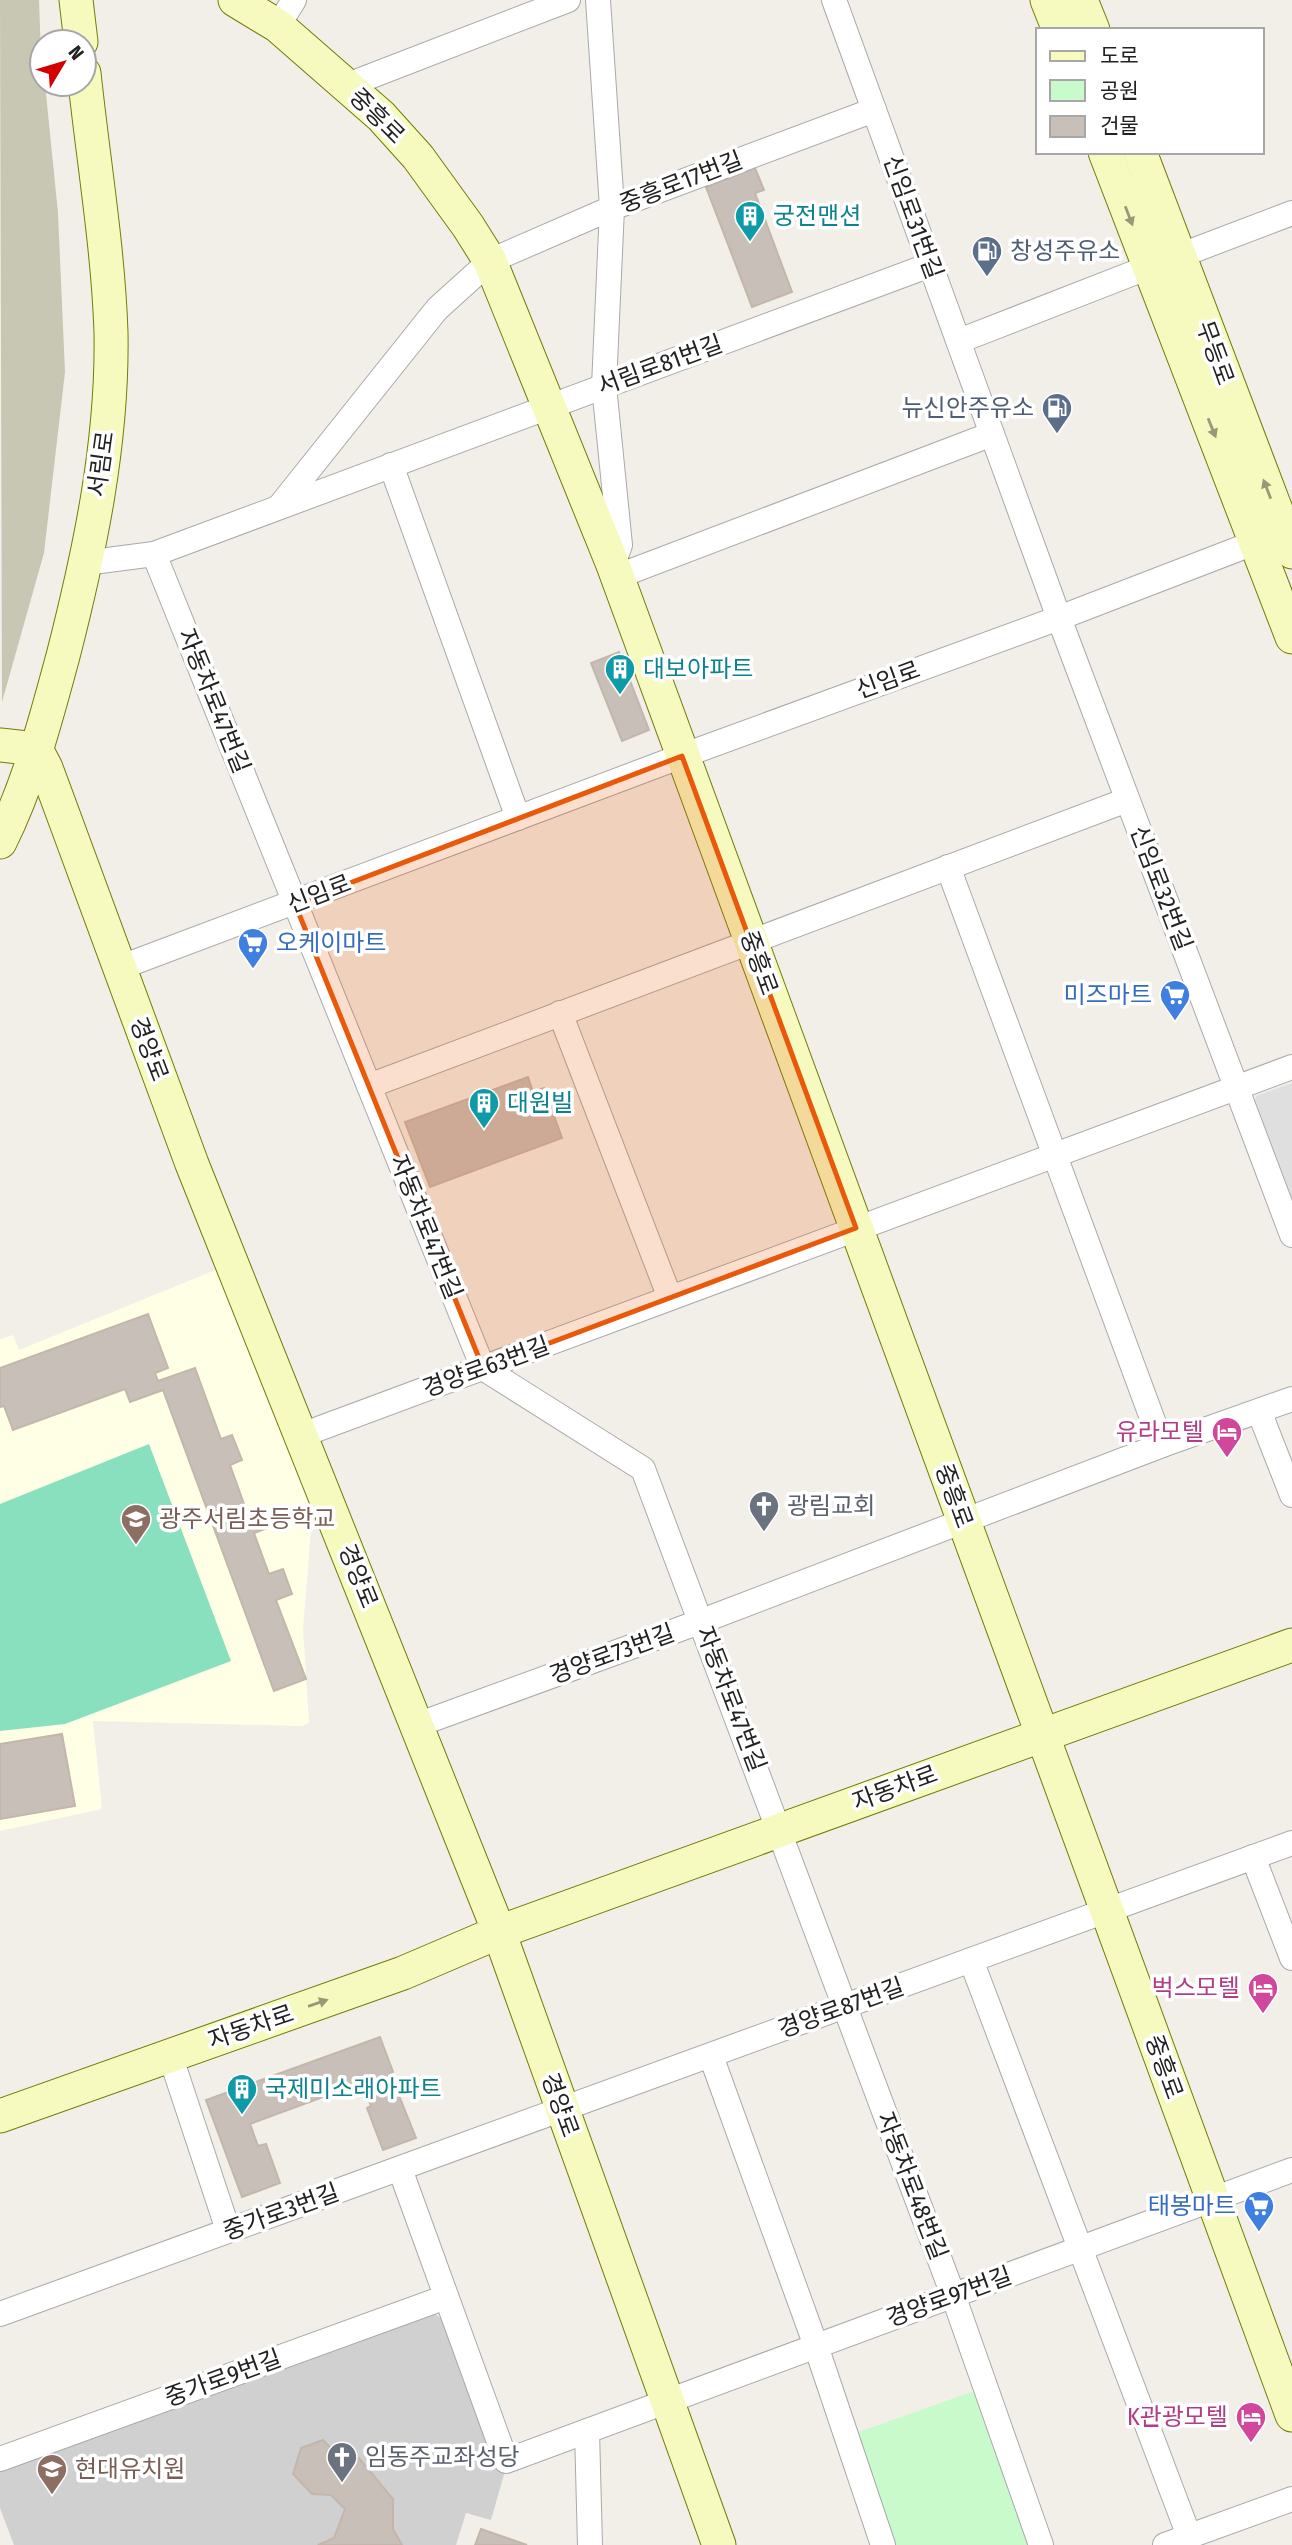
<svg xmlns="http://www.w3.org/2000/svg" width="1292" height="2545" font-family="'Fira Sans Condensed','Noto Sans KR',sans-serif">
<style>
.residential{fill:#e0dfdf}
.education{fill:#ffffe5}
.religious{fill:#d0d0d0}
.construction{fill:#c7c7b4}
.park{fill:#c8facc}
.pitch{fill:#88e0be}
.building{fill:#c7bfb8;stroke:#c4b6ab;stroke-width:2}
.lines{fill:none;stroke-linecap:round;stroke-linejoin:round}
.street-casing{stroke:#a9a9a9;stroke-width:26}
.secondary-casing{stroke:#707d05;stroke-width:35}
.street{stroke:#fff;stroke-width:24}
.secondary{stroke:#f7fabf;stroke-width:33}
.oneway{fill:#979978}
.marked{fill:#e8590c;fill-opacity:0.2;stroke:#e8590c;stroke-width:5;stroke-linejoin:round}
.labels{text-anchor:middle;dominant-baseline:central;stroke-width:7;stroke-linejoin:round;paint-order:stroke}
.street-label{font-size:24px;fill:#222;stroke:#fff}
.culture-label{font-size:24px;fill:#0d838f;stroke:#fff;text-anchor:start}
.service-label{font-size:24px;fill:#4e5e75;stroke:#fff;text-anchor:start}
.shop-label{font-size:24px;fill:#366cbe;stroke:#fff;text-anchor:end}
.hotel-label{font-size:24px;fill:#b23c85;stroke:#fff;text-anchor:end}
.worship-label{font-size:24px;fill:#5b616d;stroke:#fff;text-anchor:start}
.education-label{font-size:24px;fill:#785e54;stroke:#fff;text-anchor:start}
</style>
<rect width="100%" height="100%" fill="#f2efe9"/>
<!-- residential -->
<polygon class="residential" points="1292,1083 1292,1212 1253,1108 1256,1096"/>
<!-- education -->
<polygon class="education" points="223,1267 314,1492 303,1629 309,1723 302,1726 93,1721 102,1809 0,1831 0,1339 13,1335 19,1350"/>
<!-- religious -->
<polygon class="religious" points="434,2314 447,2321 505,2471 491,2520 466,2513 456,2545 14,2545 0,2508 0,2466"/>
<!-- construction -->
<polygon class="construction" points="0,0 39,0 42,84 45,84 58,213 65,372 44,553 2,702"/>
<!-- park -->
<polygon class="park" points="980,2389 1035,2545 892,2545 853,2434"/>
<!-- pitch -->
<polygon class="pitch" points="149,1444 231,1661 65,1724 0,1731 0,1504"/>
<!-- building -->
<g class="building">
<polygon points="755,168 764,190 755,193 792,292 752,307 706,187"/>
<polygon points="619,652 649,730 622,741 591,663"/>
<polygon points="528,1077 533,1092 544,1088 562,1138 430,1187 405,1122"/>
<polygon points="148,1314 168,1368 155,1373 158,1381 195,1368 221,1439 232,1435 242,1460 230,1465 248,1515 266,1509 273,1526 254,1533 269,1574 283,1569 292,1594 276,1600 306,1679 274,1691 163,1390 130,1402 125,1389 13,1430 4,1406 0,1407 0,1368"/>
<polygon points="62,1734 75,1806 0,1819 0,1744"/>
<polygon points="380,2037 393,2072 390,2073 416,2138 383,2150 367,2108 371,2106 368,2098 375,2096 369,2080 250,2124 258,2146 266,2144 280,2183 242,2197 206,2100"/>
<polygon points="323,2440 342,2460 359,2458 393,2499 393,2529 402,2545 318,2545 334,2538 345,2509 331,2495 312,2494 293,2474 301,2448"/>
<polygon points="481,2529 527,2545 475,2545"/>
</g>
<g class="lines">
<!-- street casing -->
<g class="street-casing">
<g id="street">
<polyline points="598,0 612,208 604,386 620,545 613,565"/>
<polyline points="834,0 1059,618 1292,1235"/>
<polyline points="278,26 294,0"/>
<polyline points="348,85 568,0"/>
<polyline points="1179,256 1292,213"/>
<polyline points="959,341 1149,267"/>
<polyline points="391,465 518,818"/>
<polyline points="279,507 437,309 490,261 612,208 874,110"/>
<polyline points="154,554 483,1368 643,1469 953,2295 1041,2545"/>
<polyline points="85,563 154,554 930,265"/>
<polyline points="616,577 992,434"/>
<polyline points="948,867 1162,1445"/>
<polyline points="119,968 682,756 1059,618 1272,536"/>
<polyline points="560,1013 670,1298"/>
<polyline points="369,1086 1127,800"/>
<polyline points="1259,1411 1292,1495"/>
<polyline points="302,1435 1292,1067"/>
<polyline points="417,1725 702,1621 1165,1444 1292,1399"/>
<polyline points="1253,1857 1292,1958"/>
<polyline points="971,1960 1189,2536"/>
<polyline points="170,2055 228,2230"/>
<polyline points="711,2056 816,2346 883,2545"/>
<polyline points="400,2169 506,2461 1292,2170"/>
<polyline points="0,2314 1292,1843"/>
<polyline points="587,2431 590,2545"/>
<polyline points="0,2459 446,2297"/>
<polyline points="1165,2545 1292,2499"/>
</g>
</g>
<!-- secondary casing -->
<g class="secondary-casing">
<g id="secondary">
<polyline points="76,0 81,42"/>
<polyline points="235,0 278,26 381,116 418,157 468,226 490,261 613,565 1292,2415"/>
<polyline points="1047,0 1059,30"/>
<polyline points="1081,0 1093,30"/>
<polyline points="1105,152 1292,637"/>
<polyline points="1140,152 1292,552"/>
<polyline points="0,745 36,749 46,768 192,1164 499,1932 719,2545"/>
<path d="M0,842C29,784 46,719 63,656C90,551 113,441 111,332C108,246 93,159 84,73"/>
<polyline points="0,2116 403,1973 499,1932 1292,1645"/>
</g>
</g>
<!-- street -->
<use href="#street" class="street"/>
<!-- secondary -->
<use href="#secondary" class="secondary"/>
</g>
<!-- one-way arrows -->
<defs><path id="oneway-solid" d="M-6-.8H1V-3.2L6.5 0L1 3.2V.8H-6Z" transform="scale(1.75)"/></defs>
<g class="oneway">
<use href="#oneway-solid" transform="translate(1129 216) rotate(69)"/>
<use href="#oneway-solid" transform="translate(1212 428) rotate(68)"/>
<use href="#oneway-solid" transform="translate(1267 489) rotate(-111)"/>
<use href="#oneway-solid" transform="translate(318 2003) rotate(-19)"/>
</g>
<!-- marked area -->
<path class="marked" d="M682,756L856,1228L483,1368L295,904Z"/>
<!-- icons -->
<defs>
<g id="building-pin" transform="scale(1.575)"><path d="M0 17L-7.5 6A9.5 9.5 0 1 1 7.5 6Z" fill="#0f9aa8" stroke="#fff"/><path d="M-4-6H4V6H1V3H-1V6H-4ZM-2.5-4.3h1.7v1.8h-1.7ZM.8-4.3h1.7v1.8H.8ZM-2.5-1h1.7V.8h-1.7ZM.8-1h1.7V.8H.8Z" fill="#fff"/></g>
<g id="fuel-pin" transform="scale(1.575)"><path d="M0 17L-7.5 6A9.5 9.5 0 1 1 7.5 6Z" fill="#5c6f8a" stroke="#fff"/><path d="M-5.5-6h7V0h2V4h1.3V-2.5L3-4.5l.8-.8L6-3V5H2.5V1h-1V6h-7ZM-4.2-4.7v3.2H.2V-4.7Z" fill="#fff"/></g>
<g id="supermarket-pin" transform="scale(1.575)"><path d="M0 17L-7.5 6A9.5 9.5 0 1 1 7.5 6Z" fill="#3f7fe0" stroke="#fff"/><path d="M-6-5.5h2.5l.6 2H6L4.5 2H-2.5L-4.4-4H-6ZM-1.5 3.2a1.3 1.3 0 1 0 .1 0ZM3 3.2a1.3 1.3 0 1 0 .1 0Z" fill="#fff"/></g>
<g id="hotel-pin" transform="scale(1.575)"><path d="M0 17L-7.5 6A9.5 9.5 0 1 1 7.5 6Z" fill="#d1479c" stroke="#fff"/><path d="M-6-4.5h1.5V1H6V5H4.5V3h-9V5H-6ZM-4 0a1.8 1.8 0 1 1 3.6 0ZM.5 0V-2.5h3Q6-2.5 6 0Z" fill="#fff"/></g>
<g id="church-pin" transform="scale(1.575)"><path d="M0 17L-7.5 6A9.5 9.5 0 1 1 7.5 6Z" fill="#6b7280" stroke="#fff"/><path d="M-1.2-6h2.4v3.5h3.3v2.4h-3.3V6h-2.4V-.1h-3.3v-2.4h3.3Z" fill="#fff"/></g>
<g id="school-pin" transform="scale(1.575)"><path d="M0 17L-7.5 6A9.5 9.5 0 1 1 7.5 6Z" fill="#8d6e63" stroke="#fff"/><path d="M0-5L7-2L0 1L-7-2ZM-4 1L0 2.5L4 1V4Q0 6-4 4Z" fill="#fff"/></g>
</defs>
<g fill-rule="evenodd">
<use href="#building-pin" x="750" y="216"/>
<use href="#fuel-pin" x="987" y="251"/>
<use href="#fuel-pin" x="1057" y="408"/>
<use href="#building-pin" x="620" y="669"/>
<use href="#supermarket-pin" x="253" y="943"/>
<use href="#supermarket-pin" x="1175" y="995"/>
<use href="#building-pin" x="484" y="1103"/>
<use href="#hotel-pin" x="1227" y="1432"/>
<use href="#church-pin" x="764" y="1506"/>
<use href="#school-pin" x="136" y="1519"/>
<use href="#hotel-pin" x="1263" y="1988"/>
<use href="#building-pin" x="242" y="2089"/>
<use href="#supermarket-pin" x="1259" y="2206"/>
<use href="#hotel-pin" x="1251" y="2417"/>
<use href="#church-pin" x="342" y="2457"/>
<use href="#school-pin" x="52" y="2469"/>
</g>
<g class="labels">
<!-- street labels -->
<g class="street-label">
<text transform="translate(377 116) rotate(45)">중흥로</text>
<text transform="translate(681 182) rotate(-21)">중흥로17번길</text>
<text transform="translate(913 217) rotate(70)">신임로31번길</text>
<text transform="translate(1215 353) rotate(70)">무등로</text>
<text transform="translate(660 365) rotate(-20)">서림로81번길</text>
<text transform="translate(101 464) rotate(-82)">서림로</text>
<text transform="translate(888 680) rotate(-20)">신임로</text>
<text transform="translate(214 701) rotate(68)">자동차로47번길</text>
<text transform="translate(1161 888) rotate(69)">신임로32번길</text>
<text transform="translate(319 894) rotate(-21)">신임로</text>
<text transform="translate(759 963) rotate(70)">중흥로</text>
<text transform="translate(149 1049) rotate(69)">경양로</text>
<text transform="translate(426 1227) rotate(68)">자동차로47번길</text>
<text transform="translate(486 1367) rotate(-20)">경양로63번길</text>
<text transform="translate(954 1496) rotate(70)">중흥로</text>
<text transform="translate(358 1576) rotate(68)">경양로</text>
<text transform="translate(612 1654) rotate(-20)">경양로73번길</text>
<text transform="translate(731 1699) rotate(69)">자동차로47번길</text>
<text transform="translate(895 1788) rotate(-20)">자동차로</text>
<text transform="translate(841 2008) rotate(-20)">경양로87번길</text>
<text transform="translate(251 2027) rotate(-19)">자동차로</text>
<text transform="translate(1164 2067) rotate(70)">중흥로</text>
<text transform="translate(560 2105) rotate(70)">경양로</text>
<text transform="translate(912 2186) rotate(69)">자동차로48번길</text>
<text transform="translate(281 2212) rotate(-20)">중가로3번길</text>
<text transform="translate(949 2297) rotate(-20)">경양로97번길</text>
<text transform="translate(223 2378) rotate(-20)">중가로9번길</text>
</g>
<!-- culture labels -->
<g class="culture-label">
<text x="773" y="216">궁전맨션</text>
<text x="643" y="669">대보아파트</text>
<text x="507" y="1103">대원빌</text>
<text x="265" y="2089">국제미소래아파트</text>
</g>
<!-- service labels -->
<g class="service-label">
<text x="1010" y="251">창성주유소</text>
<text x="1034" y="408" text-anchor="end">뉴신안주유소</text>
</g>
<!-- shop labels -->
<g class="shop-label">
<text x="276" y="943" text-anchor="start">오케이마트</text>
<text x="1152" y="995">미즈마트</text>
<text x="1236" y="2206">태봉마트</text>
</g>
<!-- hotel labels -->
<g class="hotel-label">
<text x="1204" y="1432">유라모텔</text>
<text x="1240" y="1988">벅스모텔</text>
<text x="1228" y="2417">K관광모텔</text>
</g>
<!-- worship labels -->
<g class="worship-label">
<text x="787" y="1506">광림교회</text>
<text x="365" y="2457">임동주교좌성당</text>
</g>
<!-- education labels -->
<g class="education-label">
<text x="159" y="1519">광주서림초등학교</text>
<text x="75" y="2469">현대유치원</text>
</g>
</g>
<!-- legend -->
<rect x="1036" y="28" width="228" height="126" fill="#ffffff" stroke="#a7a7a7" stroke-width="2"/>
<rect x="1050" y="51" width="35" height="10" fill="#f7fabf" stroke="#a7a7a7" stroke-width="2"/>
<text x="1100" y="63" font-size="21" fill="#222222">도로</text>
<rect x="1050" y="80" width="35" height="21" fill="#c8facc" stroke="#a7a7a7" stroke-width="2"/>
<text x="1100" y="98" font-size="21" fill="#222222">공원</text>
<rect x="1050" y="116" width="35" height="21" fill="#c7bfb8" stroke="#a7a7a7" stroke-width="2"/>
<text x="1100" y="133" font-size="21" fill="#222222">건물</text>
<!-- north arrow -->
<g transform="translate(63 63) rotate(52)"><circle r="33" fill="#ffffff" stroke="#a7a7a7" stroke-width="2"/>
<path d="M0-5L12 26L0 18L-12 26Z" fill="#d40000"/>
<text y="-10" font-size="19" font-weight="bold" text-anchor="middle" fill="#222222">N</text>
</g>
</svg>
